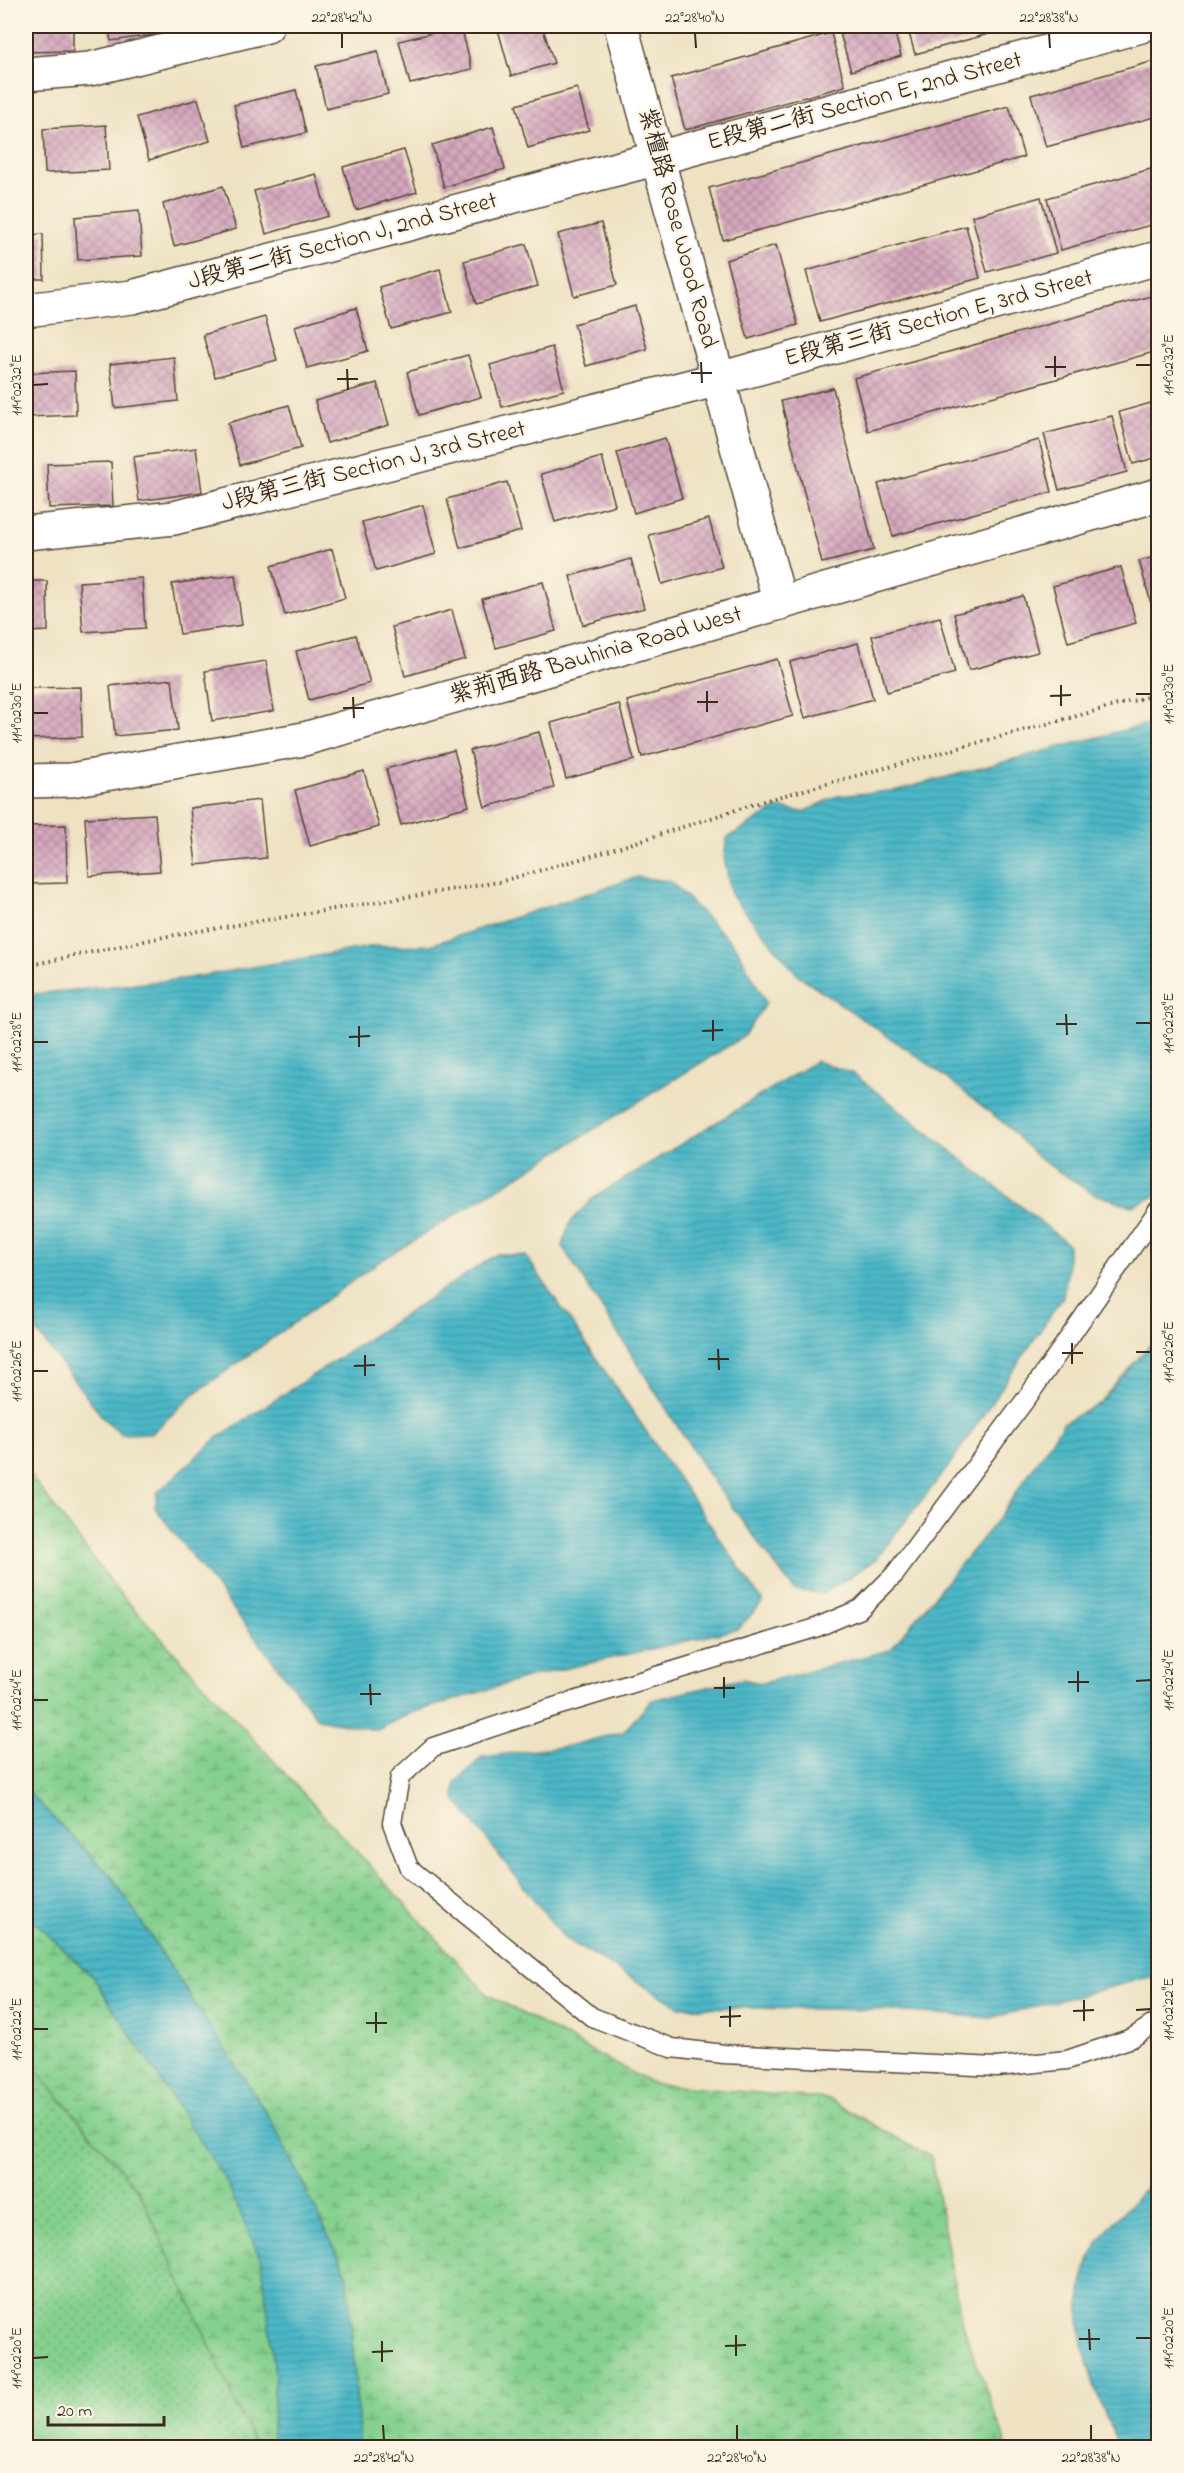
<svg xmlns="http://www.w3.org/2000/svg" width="1184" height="2473" font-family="'Indie Flower','LXGW WenKai TC',sans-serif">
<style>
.wetland{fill:url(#wetland-marsh);stroke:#607d56;stroke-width:1.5}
.park{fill:url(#park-dots);stroke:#607d56;stroke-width:1.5}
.water{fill:url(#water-rules);stroke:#447173;stroke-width:1.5}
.building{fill:url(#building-cross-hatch)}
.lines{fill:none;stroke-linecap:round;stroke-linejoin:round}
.lane-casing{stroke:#564637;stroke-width:21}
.street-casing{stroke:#564637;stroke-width:36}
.path{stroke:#564637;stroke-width:4;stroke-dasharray:1.5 4.5;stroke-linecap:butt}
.lane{stroke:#fff;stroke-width:18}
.street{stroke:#fff;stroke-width:33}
.ticks{fill:none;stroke:#3b2a1e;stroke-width:2}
.labels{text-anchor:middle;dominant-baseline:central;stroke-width:4.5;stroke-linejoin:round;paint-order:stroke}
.street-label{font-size:24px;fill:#3b2a1e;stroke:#fcf5e5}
.neatline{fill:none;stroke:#3b2a1e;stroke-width:2}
.ticks-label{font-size:15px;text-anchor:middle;fill:#3b2a1e}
</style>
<defs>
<pattern id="wetland-marsh" width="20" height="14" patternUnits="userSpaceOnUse" patternTransform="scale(1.5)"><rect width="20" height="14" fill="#84d08e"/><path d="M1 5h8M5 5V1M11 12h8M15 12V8" fill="none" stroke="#6da973"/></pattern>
<pattern id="park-dots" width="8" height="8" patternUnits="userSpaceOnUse" patternTransform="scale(1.5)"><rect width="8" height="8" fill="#84d08e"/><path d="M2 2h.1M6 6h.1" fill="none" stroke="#6da973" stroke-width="1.8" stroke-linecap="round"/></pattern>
<pattern id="water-rules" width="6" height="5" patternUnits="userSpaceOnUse" patternTransform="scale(1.5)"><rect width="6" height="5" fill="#4cb8c8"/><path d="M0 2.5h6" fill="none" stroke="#4096a2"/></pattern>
<pattern id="building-cross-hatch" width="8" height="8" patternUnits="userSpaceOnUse" patternTransform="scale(1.5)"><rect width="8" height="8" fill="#d5a7be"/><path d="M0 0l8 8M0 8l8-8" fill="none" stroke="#ae889a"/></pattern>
</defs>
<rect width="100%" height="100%" fill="#fcf5e5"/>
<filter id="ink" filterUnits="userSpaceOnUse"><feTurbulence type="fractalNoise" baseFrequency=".0167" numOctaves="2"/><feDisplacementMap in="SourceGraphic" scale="12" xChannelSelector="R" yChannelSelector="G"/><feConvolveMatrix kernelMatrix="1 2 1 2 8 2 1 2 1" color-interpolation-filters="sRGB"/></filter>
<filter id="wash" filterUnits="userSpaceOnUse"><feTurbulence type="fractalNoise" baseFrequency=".008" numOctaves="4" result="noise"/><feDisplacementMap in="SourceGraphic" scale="24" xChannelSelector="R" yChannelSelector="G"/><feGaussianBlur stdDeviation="1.35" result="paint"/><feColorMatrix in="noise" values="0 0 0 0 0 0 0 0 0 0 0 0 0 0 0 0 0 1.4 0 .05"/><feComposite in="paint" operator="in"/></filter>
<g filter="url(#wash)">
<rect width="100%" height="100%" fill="#eee2c3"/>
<!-- wetland -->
<g class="wetland">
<polygon points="26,1470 118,1591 488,1995 653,2084 828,2099 931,2157 961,2320 1007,2447 360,2447 347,2273 271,2120 112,1877 26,1790"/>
<polygon points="26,1914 94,1978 225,2178 262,2262 275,2375 271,2447 47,2447 26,2198"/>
</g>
<!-- park -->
<polygon class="park" points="26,2058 139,2191 256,2447 26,2447"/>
<!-- water -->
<g class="water">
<polygon points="1158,721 1158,1195 1132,1206 1094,1194 1038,1158 1006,1125 931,1066 798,975 731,895 724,857 727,838 777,808 804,812 837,796 898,790"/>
<polygon points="637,877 670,881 737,948 766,1003 743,1037 379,1262 193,1395 152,1433 122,1434 104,1419 26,1318 26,995 183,979 375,946 430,945"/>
<polygon points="816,1061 854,1074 1068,1244 1068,1269 1063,1297 948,1467 875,1560 823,1594 794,1590 712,1480 562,1246 570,1223 593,1198"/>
<polygon points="497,1254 526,1256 763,1602 738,1629 533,1676 408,1714 377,1730 318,1719 155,1508 158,1492 217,1438"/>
<polygon points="1158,1336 1158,1975 991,2018 881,2010 680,2007 564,1938 455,1799 455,1783 482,1757 568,1746 623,1732 652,1700 742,1679 762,1683 890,1650 998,1519 1064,1422 1098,1404"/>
<polygon points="26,1790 112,1877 271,2120 347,2273 360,2447 271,2447 275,2375 262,2262 225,2179 94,1978 26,1914"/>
<path d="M1158,2175V2447H1119C1092,2385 1059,2310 1097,2244C1110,2223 1141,2195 1158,2175Z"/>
</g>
<g id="blocks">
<!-- building -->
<g class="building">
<polygon points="26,26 73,26 73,51 26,52"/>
<polygon points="108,26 173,26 174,32 111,41"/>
<polygon points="461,26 472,69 410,84 399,41"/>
<polygon points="497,26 542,26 554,63 511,76"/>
<polygon points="854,26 893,26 901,56 851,71 839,30"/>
<polygon points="907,26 1018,26 915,54"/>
<polygon points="831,33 845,86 685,130 671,78"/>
<polygon points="378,51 388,94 326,109 316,66"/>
<polygon points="1158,60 1158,116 1046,147 1031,95"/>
<polygon points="577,88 589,130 528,148 516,105"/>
<polygon points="296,90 306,133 244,148 234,105"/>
<polygon points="198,99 210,141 149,160 137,117"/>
<polygon points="1009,106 1024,157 723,240 709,188"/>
<polygon points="106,125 109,170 45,173 43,129"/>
<polygon points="493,127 505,169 444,187 432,145"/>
<polygon points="404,150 417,192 356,210 343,167"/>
<polygon points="1158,167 1158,223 1061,250 1047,198"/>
<polygon points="316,174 328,216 266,234 254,191"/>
<polygon points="223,186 236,229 174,246 163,204"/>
<polygon points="1041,197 1056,253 987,272 972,216"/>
<polygon points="139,211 142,256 78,260 75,217"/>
<polygon points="601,223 617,285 574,296 558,234"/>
<polygon points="966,226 980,278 820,322 806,271"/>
<polygon points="43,234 44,279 26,279 26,235"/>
<polygon points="526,244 538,286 476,304 464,261"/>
<polygon points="776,245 798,325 748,339 726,260"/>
<polygon points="440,269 452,312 391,329 379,287"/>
<polygon points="1155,295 1158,310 1158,351 868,431 854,378"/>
<polygon points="635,306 647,349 586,366 574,324"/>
<polygon points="356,308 368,351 307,368 295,326"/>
<polygon points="265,317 277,360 215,377 203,335"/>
<polygon points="552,347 564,390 502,407 490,365"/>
<polygon points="468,355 481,397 419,415 407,372"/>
<polygon points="174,357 178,401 115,408 110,364"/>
<polygon points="75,371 76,415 26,417 26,373"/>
<polygon points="377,383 389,425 327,443 315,401"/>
<polygon points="833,388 874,550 822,563 781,401"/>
<polygon points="1158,401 1158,457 1133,464 1119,412"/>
<polygon points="289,405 301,448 240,465 228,423"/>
<polygon points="1112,416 1127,472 1059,490 1044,434"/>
<polygon points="665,438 682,498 634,513 617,453"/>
<polygon points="1039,440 1052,492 893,536 878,484"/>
<polygon points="196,448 202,492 139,501 133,457"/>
<polygon points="602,457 615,505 555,522 541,474"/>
<polygon points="111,462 113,506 49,508 47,464"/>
<polygon points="507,482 521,531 460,548 447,499"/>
<polygon points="423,505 436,554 376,571 362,522"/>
<polygon points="709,519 722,567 662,584 649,535"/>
<polygon points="332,549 345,598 285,615 271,566"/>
<polygon points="1158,556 1158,616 1155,617 1139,561"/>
<polygon points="631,559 644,608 583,625 570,576"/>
<polygon points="1121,567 1136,623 1068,642 1053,586"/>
<polygon points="235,575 242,625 180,634 172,584"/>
<polygon points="142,578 145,628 83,632 79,582"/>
<polygon points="26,581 47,581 48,631 26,632"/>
<polygon points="543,582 556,631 496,648 482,599"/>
<polygon points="1023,596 1038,652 969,670 954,614"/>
<polygon points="452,610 465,659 405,676 392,627"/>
<polygon points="940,617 955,673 887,692 872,636"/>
<polygon points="356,635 370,683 309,700 296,651"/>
<polygon points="858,643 873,699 805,718 790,662"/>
<polygon points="777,659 793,716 642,757 627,701"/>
<polygon points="266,661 274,711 212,721 205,671"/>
<polygon points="172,679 178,730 115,736 110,686"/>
<polygon points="81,687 82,737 26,739 26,688"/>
<polygon points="619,704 634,760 566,779 551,723"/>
<polygon points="539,732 554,788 485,807 470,750"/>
<polygon points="454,750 469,806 401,825 386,769"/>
<polygon points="364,771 379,827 310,846 295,790"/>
<polygon points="260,800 266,858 196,865 190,808"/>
<polygon points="155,814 160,871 89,876 85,818"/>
<polygon points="66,825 67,883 26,884 26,826"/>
</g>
</g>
</g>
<g filter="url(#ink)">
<use href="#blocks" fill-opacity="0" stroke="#564637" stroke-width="1.5"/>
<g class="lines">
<!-- lane casing -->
<g class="lane-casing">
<polyline id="lane" points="1158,1210 1029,1395 895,1574 860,1609 815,1628 541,1711 433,1747 400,1777 392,1823 409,1868 592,2017 672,2048 724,2054 997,2067 1067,2060 1132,2038 1158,2021"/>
</g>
<!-- street casing -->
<g class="street-casing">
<g id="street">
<polyline points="621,26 780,603"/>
<polyline points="26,74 90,69 267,26"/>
<polyline points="26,310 132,297 658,158 1141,26"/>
<polyline points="26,533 174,518 719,379 1158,258"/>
<polyline points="26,781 71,780 304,739 1158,495"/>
</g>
</g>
<!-- path -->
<polyline class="path" points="26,966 163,937 499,882 605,852 767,800 1158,694"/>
<!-- lane -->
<use href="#lane" class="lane"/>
<!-- street -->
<use href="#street" class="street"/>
</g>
</g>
<!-- ticks -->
<path class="ticks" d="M342,33V48M695,33L696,48M1049,33L1050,48M1055,356V377M701,362L702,383M1136,365H1151M1045,367H1066M347,369L348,390M691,373H712M337,379H358M33,385L48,384M1061,685V706M707,691V712M1136,694H1151M1050,696L1071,695M353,697L354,718M697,702H718M343,708H364M33,713H48M1066,1014L1067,1035M713,1020V1041M1136,1023H1151M1056,1024H1077M359,1026V1047M702,1031L723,1030M349,1037L370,1036M33,1042H48M1072,1343V1364M718,1349L719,1370M1136,1352H1151M1062,1353H1083M365,1355V1376M708,1359H729M354,1366L375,1365M33,1371H48M1078,1671V1692M724,1677V1698M1136,1681L1151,1680M1068,1682H1089M370,1684L371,1705M714,1688H735M360,1694H381M33,1700H48M1084,2000V2021M730,2006V2027M1136,2010L1151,2009M1073,2011L1094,2010M376,2012V2033M720,2017L741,2016M366,2023H387M33,2029H48M1089,2329L1090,2350M736,2335V2356M1136,2338H1151M1079,2339H1100M382,2341V2362M725,2346L746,2345M372,2352L393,2351M33,2358L48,2357M383,2425L384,2440M737,2425V2440M1091,2425V2440"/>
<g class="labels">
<!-- street labels -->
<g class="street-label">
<text transform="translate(865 102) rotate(-15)">E段第二街 Section E, 2nd Street</text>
<text transform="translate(677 228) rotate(75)">紫檀路 Rose Wood Road</text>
<text transform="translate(343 242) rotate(-15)">J段第二街 Section J, 2nd Street</text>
<text transform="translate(939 319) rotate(-15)">E段第三街 Section E, 3rd Street</text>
<text transform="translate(374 467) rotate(-14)">J段第三街 Section J, 3rd Street</text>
<text transform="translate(596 656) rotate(-16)">紫荊西路 Bauhinia Road West</text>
</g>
</g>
<!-- margin -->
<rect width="1184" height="2473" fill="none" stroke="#fcf5e5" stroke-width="66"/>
<!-- scale -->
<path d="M48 2416v9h116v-9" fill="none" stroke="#3b2a1e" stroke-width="3"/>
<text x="57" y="2416" font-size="18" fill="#3b2a1e" stroke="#fcf5e5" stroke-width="4.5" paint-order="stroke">20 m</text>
<rect x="33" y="33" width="1118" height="2407" class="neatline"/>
<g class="ticks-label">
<text x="342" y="22">22°28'42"N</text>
<text x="695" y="22">22°28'40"N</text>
<text x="1049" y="22">22°28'38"N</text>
<text transform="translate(1168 365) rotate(-90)" y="5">114°02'32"E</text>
<text transform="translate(16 385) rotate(-90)" y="5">114°02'32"E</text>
<text transform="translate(1168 694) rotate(-90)" y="5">114°02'30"E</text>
<text transform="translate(16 713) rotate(-90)" y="5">114°02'30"E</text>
<text transform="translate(1168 1023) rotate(-90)" y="5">114°02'28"E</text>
<text transform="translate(16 1042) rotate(-90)" y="5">114°02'28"E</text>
<text transform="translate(1168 1352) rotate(-90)" y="5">114°02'26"E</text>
<text transform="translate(16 1371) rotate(-90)" y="5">114°02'26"E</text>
<text transform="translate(1168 1680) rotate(-90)" y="5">114°02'24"E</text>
<text transform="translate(16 1700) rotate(-90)" y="5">114°02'24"E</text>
<text transform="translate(1168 2009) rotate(-90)" y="5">114°02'22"E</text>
<text transform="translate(16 2029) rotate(-90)" y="5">114°02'22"E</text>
<text transform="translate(1168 2338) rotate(-90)" y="5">114°02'20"E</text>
<text transform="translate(16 2358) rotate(-90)" y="5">114°02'20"E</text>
<text x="384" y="2462">22°28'42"N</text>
<text x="737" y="2462">22°28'40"N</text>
<text x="1091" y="2462">22°28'38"N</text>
</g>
</svg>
